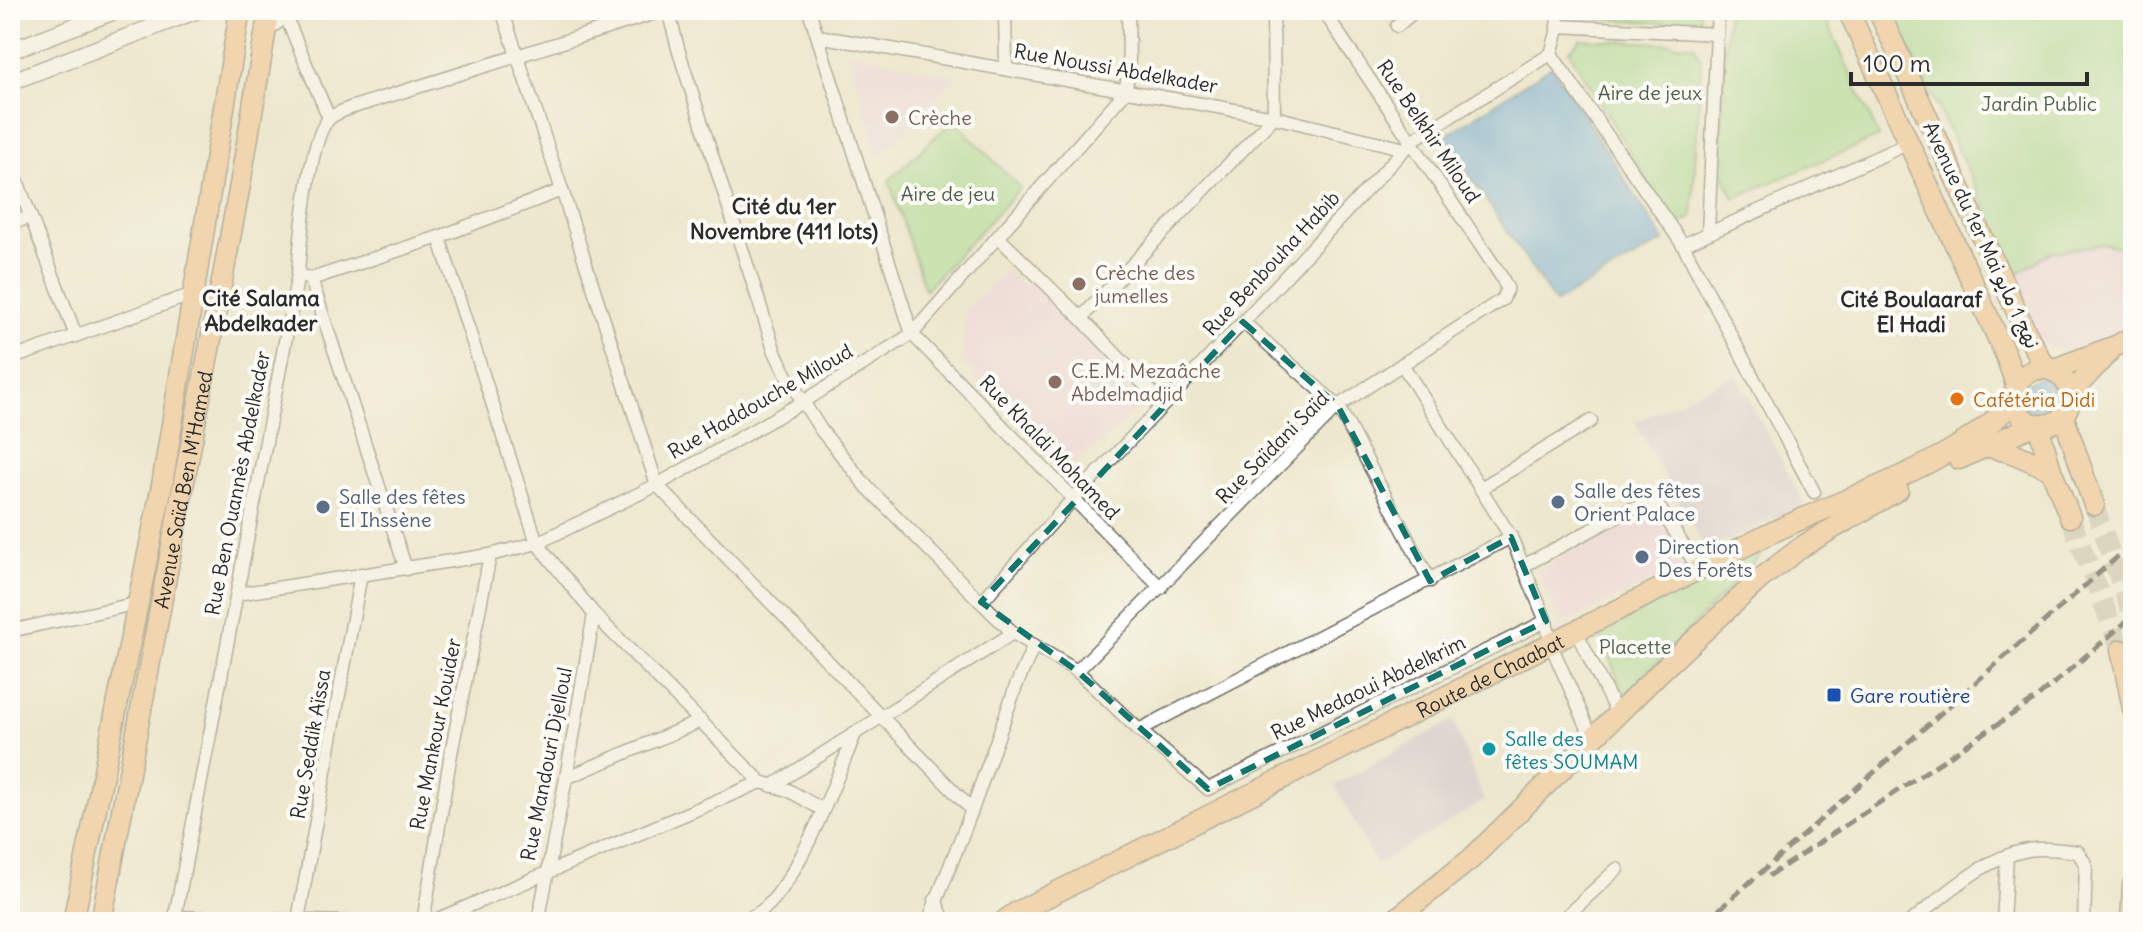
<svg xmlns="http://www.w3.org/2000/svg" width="2143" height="932" font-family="Delius,'Playpen Sans Arabic',sans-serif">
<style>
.built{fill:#f1d0e3}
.industrial{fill:#cebed1}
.green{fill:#a2dc8f;stroke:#66845d;stroke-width:2}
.water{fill:#66a8da;stroke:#486a82;stroke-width:2}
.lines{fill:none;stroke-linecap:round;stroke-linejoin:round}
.primary-tunnel{stroke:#c6c2ad;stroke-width:20;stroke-dasharray:20 10;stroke-linecap:butt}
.minor-casing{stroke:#6f6d64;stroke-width:15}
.tertiary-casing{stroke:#6f6d64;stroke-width:19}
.primary-casing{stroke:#6f6d64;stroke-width:23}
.minor{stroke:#fff;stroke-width:12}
.tertiary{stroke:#fff;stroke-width:16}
.primary{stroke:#f6be87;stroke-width:20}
.rail{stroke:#2b2b2b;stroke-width:5;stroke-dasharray:12 6;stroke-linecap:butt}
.marked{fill:none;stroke:#0f766e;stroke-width:6;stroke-dasharray:16 10;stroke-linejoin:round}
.education-dot{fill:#8d6e63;stroke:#fdfcf7;stroke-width:3}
.food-dot{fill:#e8710a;stroke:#fdfcf7;stroke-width:3}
.service-dot{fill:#5c6f8a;stroke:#fdfcf7;stroke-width:3}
.transit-dot{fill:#1a4fb4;stroke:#fdfcf7;stroke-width:3}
.culture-dot{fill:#0f9aa8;stroke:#fdfcf7;stroke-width:3}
.labels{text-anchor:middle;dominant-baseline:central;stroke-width:8;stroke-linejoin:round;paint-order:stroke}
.street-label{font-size:20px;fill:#2b2b2b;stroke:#fdfcf7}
.park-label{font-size:20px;fill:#4f6049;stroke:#fdfcf7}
.education-label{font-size:20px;fill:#785e54;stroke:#fdfcf7;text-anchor:start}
.food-label{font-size:20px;fill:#c56008;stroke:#fdfcf7;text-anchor:start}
.service-label{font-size:20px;fill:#4e5e75;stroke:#fdfcf7;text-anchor:start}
.transit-label{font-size:20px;fill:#164399;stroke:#fdfcf7;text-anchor:start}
.culture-label{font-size:20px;fill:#0d838f;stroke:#fdfcf7;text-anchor:start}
.neighbourhood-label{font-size:22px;font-weight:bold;fill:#2b2b2b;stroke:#fdfcf7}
</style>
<rect width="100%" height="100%" fill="#fdfcf7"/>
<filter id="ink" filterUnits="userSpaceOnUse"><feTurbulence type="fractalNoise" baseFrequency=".0125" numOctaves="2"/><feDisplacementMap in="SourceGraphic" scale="16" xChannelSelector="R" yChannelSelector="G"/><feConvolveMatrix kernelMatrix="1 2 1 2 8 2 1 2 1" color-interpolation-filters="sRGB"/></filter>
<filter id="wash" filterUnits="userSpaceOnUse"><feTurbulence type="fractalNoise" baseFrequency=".006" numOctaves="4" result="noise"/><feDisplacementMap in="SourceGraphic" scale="32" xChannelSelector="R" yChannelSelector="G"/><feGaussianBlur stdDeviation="1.8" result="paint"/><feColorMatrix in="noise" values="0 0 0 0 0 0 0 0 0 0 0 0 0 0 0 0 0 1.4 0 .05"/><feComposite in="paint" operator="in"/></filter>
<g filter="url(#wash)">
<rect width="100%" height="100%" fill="#ede8cd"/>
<!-- built -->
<g class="built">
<polygon points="848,51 956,77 879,157"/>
<polygon points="2104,244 2133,249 2133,325 2073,354 2042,345 2017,274 2051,252"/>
<polygon points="1006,269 1024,286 1033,278 1145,403 1077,464 1064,464 962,361 964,311"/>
<polygon points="1638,518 1661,521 1683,567 1564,625 1536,571"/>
</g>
<!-- industrial -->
<g class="industrial">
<polygon points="1736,374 1805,505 1706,551 1635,422"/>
<polygon points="1453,720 1484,801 1376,865 1335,785"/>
</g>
<!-- green -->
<g class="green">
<polygon points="1566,10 1700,10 1699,25 1566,17"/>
<polygon points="1727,10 1822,10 1879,137 1734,198 1720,169"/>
<polygon points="1891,10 2133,10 2133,249 2104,244 2051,252 2017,274"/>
<polygon points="1581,39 1694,45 1701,59 1692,218 1675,226 1569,51"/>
<polygon points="954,120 1020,188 925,290 889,180"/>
<polygon points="1771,544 1625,696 1599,633"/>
</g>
<!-- water -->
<g class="water">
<polygon points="1552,66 1664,241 1555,303 1444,137"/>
<circle cx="2043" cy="399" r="21"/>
</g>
</g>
<g filter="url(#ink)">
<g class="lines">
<!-- primary-tunnel -->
<g class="primary-tunnel">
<polyline points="2094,505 2133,618"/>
<polyline points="2070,517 2121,650"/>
</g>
<!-- minor casing -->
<g class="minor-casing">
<g id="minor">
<polyline points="283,10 329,118"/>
<polyline points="502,10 562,190 657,485 972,810"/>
<polyline points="668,10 679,52 775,352 788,378 821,430 867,487 981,602 1013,633 1077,671 1139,730 1208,789 1546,621"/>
<polyline points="809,10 912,334 1161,588"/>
<polyline points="1005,10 1006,69"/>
<polyline points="1558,10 1557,33 1551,54 1683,245 1814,492"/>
<polyline points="1397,26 1416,10"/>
<polyline points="1557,26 1717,34"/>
<polyline points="265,32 295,10"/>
<polyline points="818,36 1274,117 1405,149"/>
<polyline points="10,162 76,336"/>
<polyline points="10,224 30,217"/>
<polyline points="1708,233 1718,10"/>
<polyline points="439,237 537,543 594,614 761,782 788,790 823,810"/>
<polyline points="998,237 1081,318 1163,404"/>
<polyline points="1683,245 1909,143"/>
<polyline points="306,277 311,279 439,237 562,190"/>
<polyline points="311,279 406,569"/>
<polyline points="1081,318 1274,117 1273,10"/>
<polyline points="1243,322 1338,406 1430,581"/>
<polyline points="10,359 193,294"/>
<polyline points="1402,364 1511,537 1546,621 1551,645 1593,740"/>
<polyline points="1481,488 1591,421"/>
<polyline points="1523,566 1631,509 1655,504 1661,510 1699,570"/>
<polyline points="237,594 490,555 537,543 657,485 803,402 912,334 1126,91 1129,60 1128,10"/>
<polyline points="981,602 1073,499 1243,322 1413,140 1551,54"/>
<polyline points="10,631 139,603"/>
<polyline points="1577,633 1617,714"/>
<polyline points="1077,671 1338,406 1503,299 1507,288 1501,276 1323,10"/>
<polyline points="1139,730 1511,537"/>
<polyline points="566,778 701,721"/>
<polyline points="772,786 1013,633"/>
<polyline points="935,900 945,922"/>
<polyline points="175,917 349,922"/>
<polyline points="298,920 361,574"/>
<path d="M174,922L298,274C300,244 309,139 328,120C333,114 343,111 350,108L665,10"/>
<polyline points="423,922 450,759 490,555"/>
<polyline points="431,922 761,782"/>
<polyline points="538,922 566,778 594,614"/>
<path d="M737,922C744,919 753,917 760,912C796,888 837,777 855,734"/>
<polyline points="928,922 972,810 1016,686 1034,645"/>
<polyline points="1560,922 1617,869"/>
<path d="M1910,922C1946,895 1982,858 2028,850C2044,847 2062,850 2078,852L2086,865L2084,922"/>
<polyline points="2003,922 2007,856"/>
</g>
</g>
<!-- tertiary casing -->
<g class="tertiary-casing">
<g id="tertiary">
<polyline points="10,51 117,10"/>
<polyline points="10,82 198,10"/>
</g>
</g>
<!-- primary casing -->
<g class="primary-casing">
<g id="primary">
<polyline points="1848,10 2006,356 2016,385"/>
<polyline points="1878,10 2026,332 2041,360 2050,370"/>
<circle cx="2042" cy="397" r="28"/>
<polyline points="2051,370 2118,345 2133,336"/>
<polyline points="2070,394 2109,352"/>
<polyline points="2063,415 2094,505"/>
<polyline points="2038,425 2051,470 2070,517"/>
<polyline points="1986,446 2013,453 2051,470"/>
<polyline points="1959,459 2036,424"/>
<polyline points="2121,650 2133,709"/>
<polyline points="73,922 162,485 240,10"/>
<path id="s1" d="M101,922L240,185L269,10"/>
<path id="s2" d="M1003,922L1017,912C1265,788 1513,665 1759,539C1843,496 1947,470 2014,402"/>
<polyline points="1392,922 1472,858 1661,671 1760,579 1803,546 1898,490"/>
<polyline points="2131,922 2133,885"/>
</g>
</g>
<!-- minor -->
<use href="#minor" class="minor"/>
<!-- tertiary -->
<use href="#tertiary" class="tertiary"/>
<!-- primary -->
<use href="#primary" class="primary"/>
<!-- rail -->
<g class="rail">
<polyline points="1769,876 2034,700 2133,616"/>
<polyline points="1705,922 2133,543"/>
</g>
</g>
</g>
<!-- marked area -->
<path d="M0 0H2143V932H0ZM1243,322L1338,406L1430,581L1511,537L1546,621L1208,789L1077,671L981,602Z" fill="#ede8cd" fill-opacity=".55" fill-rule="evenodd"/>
<path class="marked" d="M1243,322L1338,406L1430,581L1511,537L1546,621L1208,789L1077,671L981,602Z"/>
<!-- markers -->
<g class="education-dot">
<circle cx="892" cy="117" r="8"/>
<circle cx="1079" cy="284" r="8"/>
<circle cx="1055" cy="382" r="8"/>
</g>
<circle class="food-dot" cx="1957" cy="399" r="8"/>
<g class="service-dot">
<circle cx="1558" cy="502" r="8"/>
<circle cx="323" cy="507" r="8"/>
<circle cx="1642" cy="557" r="8"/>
</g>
<rect class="transit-dot" x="1826" y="687" width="16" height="16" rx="4"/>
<circle class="culture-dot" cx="1489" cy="749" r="8"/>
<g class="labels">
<!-- street labels -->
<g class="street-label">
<text transform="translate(1116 68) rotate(10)">Rue Noussi Abdelkader</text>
<text transform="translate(1429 131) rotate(56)">Rue Belkhir Miloud</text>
<text transform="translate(1982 235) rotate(65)">Avenue du 1er Mai نهج 1 مايو</text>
<text transform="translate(1271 263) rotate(-47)">Rue Benbouha Habib</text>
<text transform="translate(760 401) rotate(-30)">Rue Haddouche Miloud</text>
<text transform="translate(1050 447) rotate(46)">Rue Khaldi Mohamed</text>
<text transform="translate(1272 447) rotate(-45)">Rue Saïdani Saïd</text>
<text transform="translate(237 483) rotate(-79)">Rue Ben Ouannès Abdelkader</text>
<text stroke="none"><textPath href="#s1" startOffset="440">Avenue Saïd Ben M'Hamed</textPath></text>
<text stroke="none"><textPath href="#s2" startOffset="546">Route de Chaabat</textPath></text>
<text transform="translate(1368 687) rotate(-26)">Rue Medaoui Abdelkrim</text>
<text transform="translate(435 734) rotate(-79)">Rue Mankour Kouider</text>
<text transform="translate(310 744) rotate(-80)">Rue Seddik Aïssa</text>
<text transform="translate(546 764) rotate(-79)">Rue Mandouri Djelloul</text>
</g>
<!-- park labels -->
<g class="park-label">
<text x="1650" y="92">Aire de jeux</text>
<text x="2039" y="103">Jardin Public</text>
<text x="948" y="193">Aire de jeu</text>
<text x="1635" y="646">Placette</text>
</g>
<!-- education labels -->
<g class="education-label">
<text x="908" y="117">Crèche</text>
<text x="1095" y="272">Crèche des<tspan x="1095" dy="23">jumelles</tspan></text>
<text x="1071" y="370">C.E.M. Mezaâche<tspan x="1071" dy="23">Abdelmadjid</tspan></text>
</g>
<!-- food labels -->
<g class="food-label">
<text x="1973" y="399">Cafétéria Didi</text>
</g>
<!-- service labels -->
<g class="service-label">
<text x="1574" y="490">Salle des fêtes<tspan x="1574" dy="23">Orient Palace</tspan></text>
<text x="339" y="496">Salle des fêtes<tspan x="339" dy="23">El Ihssène</tspan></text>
<text x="1658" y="546">Direction<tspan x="1658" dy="23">Des Forêts</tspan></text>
</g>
<!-- transit labels -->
<g class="transit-label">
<text x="1850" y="695">Gare routière</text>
</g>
<!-- culture labels -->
<g class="culture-label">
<text x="1505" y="738">Salle des<tspan x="1505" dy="23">fêtes SOUMAM</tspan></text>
</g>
<!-- neighbourhood labels -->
<g class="neighbourhood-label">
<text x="784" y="206">Cité du 1er<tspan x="784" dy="25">Novembre (411 lots)</tspan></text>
<text x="261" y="298">Cité Salama<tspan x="261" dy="25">Abdelkader</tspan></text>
<text x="1911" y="299">Cité Boulaaraf<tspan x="1911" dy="25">El Hadi</tspan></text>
</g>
</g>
<!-- margin -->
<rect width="2143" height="932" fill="none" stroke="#fdfcf7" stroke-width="40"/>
<!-- scale -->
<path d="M1851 72v12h236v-12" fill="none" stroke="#2b2b2b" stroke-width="4"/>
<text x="1863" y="72" font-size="24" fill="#2b2b2b" stroke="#fdfcf7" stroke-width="6" paint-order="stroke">100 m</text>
</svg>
